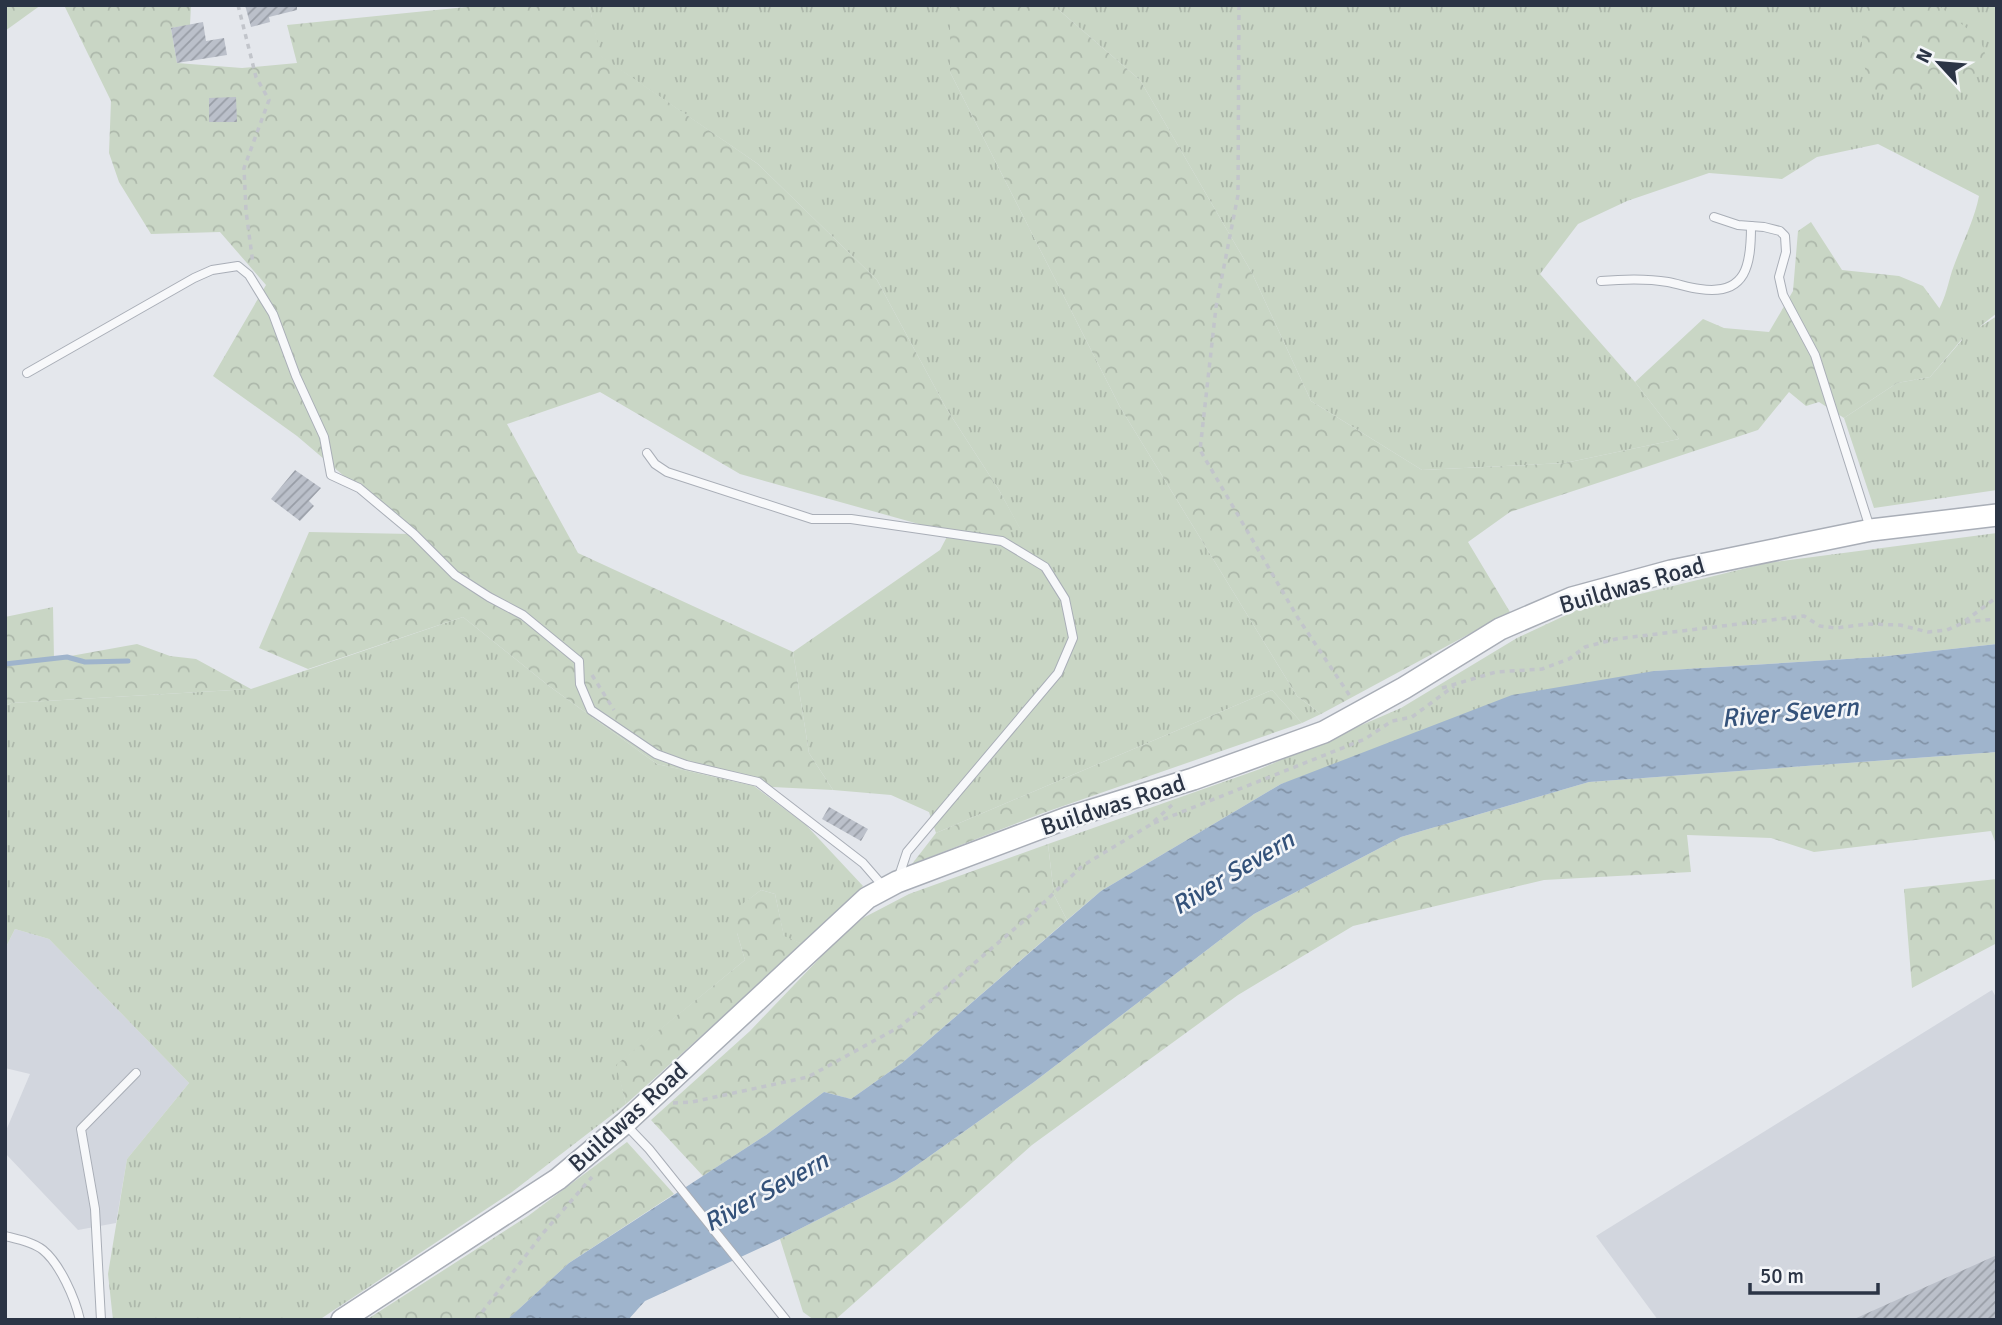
<svg xmlns="http://www.w3.org/2000/svg" width="2002" height="1325" font-family="Signika,sans-serif">
<style>
.built{fill:#d2d6de}
.grass{fill:url(#grass-tufts)}
.forest{fill:url(#forest-crowns)}
.water{fill:url(#water-ripples)}
.lines{fill:none;stroke-linecap:round;stroke-linejoin:round}
.stream{stroke:#9fb4cc;stroke-width:5}
.building{fill:url(#building-hatch)}
.lane-casing{stroke:#a9aeb7;stroke-width:10}
.secondary-casing{stroke:#a9aeb7;stroke-width:24}
.path{stroke:#c2c5cb;stroke-width:3.5;stroke-dasharray:5 5;stroke-linecap:butt}
.lane{stroke:#f7f8fa;stroke-width:8}
.secondary{stroke:#fff;stroke-width:21}
.labels{text-anchor:middle;dominant-baseline:central;stroke-width:5;stroke-linejoin:round;paint-order:stroke}
.street-label{font-size:24px;fill:#2b3445;stroke:#f4f6f9}
.water-label{font-size:26px;font-style:italic;fill:#34527a;stroke:#f4f6f9}
</style>
<defs>
<pattern id="grass-tufts" width="24" height="20" patternUnits="userSpaceOnUse" patternTransform="scale(1.75)"><rect width="24" height="20" fill="#c9d6c5"/><path d="M3 7l-1-3M5 7V3M7 7l1-3M15 17l-1-3M17 17v-4M19 17l1-3" fill="none" stroke="#adb8ab"/></pattern>
<pattern id="forest-crowns" width="20" height="18" patternUnits="userSpaceOnUse" patternTransform="scale(1.75)"><rect width="20" height="18" fill="#c9d6c5"/><path d="M2 6a3 3 0 1 1 6 0M12 15a3 3 0 1 1 6 0" fill="none" stroke="#adb8ab"/></pattern>
<pattern id="water-ripples" width="26" height="14" patternUnits="userSpaceOnUse" patternTransform="scale(1.75)"><rect width="26" height="14" fill="#9fb4cc"/><path d="M2 4q2-2 4 0t4 0M15 11q2-2 4 0t4 0" fill="none" stroke="#8293a7"/></pattern>
<pattern id="building-hatch" width="6" height="6" patternUnits="userSpaceOnUse" patternTransform="scale(1.75)"><rect width="6" height="6" fill="#bbc0ca"/><path d="M-1 1l2-2M0 6l6-6M5 7l2-2" fill="none" stroke="#989da6"/></pattern>
</defs>
<rect width="100%" height="100%" fill="#e4e7ec"/>
<!-- built -->
<g class="built">
<polygon points="15,929 49,939 189,1083 127,1159 116,1223 78,1230 5,1153 5,1133 30,1074 5,1068 5,949"/>
<polygon points="1992,990 1997,999 1997,1320 1658,1320 1596,1236"/>
</g>
<!-- grass -->
<g class="grass">
<polygon points="589,5 950,5 950,72 1120,407 1297,696 1321,714 1302,723 1272,690 936,833 929,812 891,795 833,790 809,753 793,652 940,550 950,531 1020,529 999,490 946,408 877,280 758,164 600,56"/>
<path d="M1053,5H1997V313L1978,328L1997,316V490L1874,508L1844,418L1897,383L1930,377L1962,340L1939,309C1946,296 1948,284 1952,271C1961,245 1974,222 1979,196L1878,144L1817,157L1782,179L1709,173L1627,201L1578,224L1540,274L1635,382L1679,439L1565,463L1422,470L1311,401L1252,273L1140,80Z"/>
<polygon points="1997,533 1997,644 1879,657 1654,671 1281,784 1101,891 1067,920 1054,895 1048,844 1260,769 1401,708 1517,638 1579,609 1767,563"/>
<polygon points="463,617 549,686 657,764 754,786 806,825 863,886 803,944 784,937 775,894 761,890 738,908 737,933 745,960 617,1065 626,1104 512,1192 319,1320 113,1320 108,1274 127,1159 189,1083 49,939 15,929 5,949 5,706 11,703 251,689"/>
</g>
<!-- forest -->
<g class="forest">
<polygon points="5,5 41,5 5,31"/>
<polygon points="64,5 191,5 190,25 171,28 177,63 242,68 297,63 287,25 486,5 589,5 601,56 758,164 877,280 946,408 999,490 1021,530 950,531 933,528 740,474 600,392 507,424 578,553 793,652 809,753 833,790 754,786 657,764 549,686 463,617 308,669 259,648 309,532 412,534 297,436 213,376 266,285 220,232 151,234 119,182 109,153 111,101"/>
<polygon points="950,5 1053,5 1140,80 1252,273 1311,401 1422,470 1565,463 1679,439 1635,382 1703,319 1724,328 1769,332 1793,291 1798,231 1811,222 1842,270 1899,276 1923,286 1962,339 1930,377 1897,383 1844,418 1819,402 1806,406 1789,392 1758,430 1510,512 1468,542 1510,612 1321,714 1297,696 1120,407 950,72"/>
<polygon points="1865,5 1938,5 1980,39 1988,62 1974,76 1903,94 1868,89 1862,48 1862,9"/>
<polygon points="53,607 54,659 137,644 170,656 196,659 251,689 11,703 5,706 5,617"/>
<polygon points="1272,690 1302,723 1043,813 912,864 936,833"/>
<polygon points="1997,752 1997,847 1991,831 1814,852 1771,838 1687,835 1691,872 1544,880 1353,926 1238,995 1032,1145 835,1320 814,1320 803,1312 780,1239 896,1180 1034,1082 1254,914 1401,837 1589,782"/>
<polygon points="1048,844 1054,895 1067,920 902,1063 851,1099 824,1092 766,1135 703,1176 651,1120 750,1031 837,940 863,918 909,894"/>
<polygon points="1997,879 1997,943 1912,988 1904,889"/>
<polygon points="761,890 775,894 784,936 803,944 626,1104 616,1065 745,960 737,933 737,908"/>
<polygon points="627,1142 674,1194 569,1263 507,1320 366,1320 528,1216"/>
</g>
<!-- water -->
<polygon class="water" points="1997,644 1997,752 1589,782 1401,837 1254,914 1034,1082 896,1180 780,1239 645,1301 628,1320 507,1320 569,1263 766,1135 824,1092 851,1099 902,1063 1101,891 1281,784 1512,695 1654,671 1879,657"/>
<g class="lines">
<!-- stream -->
<polyline class="stream" points="5,664 67,657 85,662 128,661"/>
</g>
<!-- building -->
<g class="building">
<polygon points="245,5 297,5 297,10 269,17 270,22 251,27"/>
<polygon points="203,22 206,41 224,38 227,55 177,63 171,28"/>
<polygon points="236,97 237,122 209,122 209,98"/>
<polygon points="295,470 321,488 309,501 314,506 300,521 271,499"/>
<polygon points="829,807 868,829 861,841 822,819"/>
<polygon points="1997,1255 1997,1320 1852,1320"/>
</g>
<g class="lines">
<!-- lane casing -->
<g class="lane-casing">
<g id="lane">
<polyline points="1714,217 1738,225 1764,227 1780,231 1785,236 1786,252 1779,277 1783,295 1815,355 1870,528"/>
<path d="M1601,281C1624,279 1645,278 1668,282C1679,284 1689,288 1700,289C1747,296 1751,264 1751,226"/>
<polyline points="27,373 194,278 212,270 238,266 249,275 273,314 296,376 324,437 331,475 359,488 414,534 455,575 489,597 523,615 579,661 580,684 591,710 656,754 686,765 758,782 863,863 883,886"/>
<polyline points="647,453 655,464 667,472 812,519 851,519 1002,541 1045,567 1065,599 1073,638 1058,673 907,852 898,879"/>
<polyline points="626,1125 649,1149 786,1320"/>
<path d="M5,1236C17,1239 33,1242 43,1250C60,1264 75,1298 80,1320"/>
<polyline points="101,1320 95,1209 81,1129 136,1073"/>
</g>
</g>
<!-- secondary casing -->
<g class="secondary-casing">
<polyline id="secondary" points="342,1320 558,1179 625,1123 867,898 897,882 1067,818 1193,779 1324,732 1404,688 1500,629 1572,598 1671,571 1871,530 1997,515"/>
</g>
<!-- path -->
<g class="path">
<polyline points="238,5 256,77 269,100 244,168 246,211 253,264"/>
<polyline points="1239,5 1238,195 1216,307 1200,450 1298,618 1350,696"/>
<polyline points="1965,621 1997,597"/>
<polyline points="592,675 614,710"/>
<polyline points="1442,688 1496,672 1542,669 1569,659 1585,647 1616,639 1804,616 1820,626 1836,628 1868,624 1900,625 1928,632 1947,630 1965,622 1997,619"/>
<polyline points="1154,823 1365,739 1392,721 1412,717 1454,686"/>
<polyline points="673,1103 692,1102 808,1077 901,1026 1034,912 1082,866 1150,825 1172,805"/>
<polyline points="476,1320 544,1232 592,1177"/>
</g>
<!-- lane -->
<use href="#lane" class="lane"/>
<!-- secondary -->
<use href="#secondary" class="secondary"/>
</g>
<g class="labels">
<!-- street labels -->
<g class="street-label">
<text transform="translate(1632 585) rotate(-16)">Buildwas Road</text>
<text transform="translate(1113 805) rotate(-18)">Buildwas Road</text>
<text transform="translate(628 1117) rotate(-42)">Buildwas Road</text>
</g>
<!-- water labels -->
<g class="water-label">
<text transform="translate(1790 713) rotate(-5)">River Severn</text>
<text transform="translate(1233 873) rotate(-31)">River Severn</text>
<text transform="translate(766 1192) rotate(-29)">River Severn</text>
</g>
</g>
<!-- border -->
<rect width="2002" height="1325" fill="none" stroke="#2b3445" stroke-width="14"/>
<!-- north arrow -->
<g transform="translate(1939 63) rotate(296)" stroke="#f4f6f9" stroke-width="5" paint-order="stroke">
<path d="M0-5L12 26L0 18L-12 26Z" fill="#2b3445"/>
<text y="-10" font-size="19" font-weight="bold" text-anchor="middle" fill="#2b3445">N</text>
</g>
<!-- scale -->
<path d="M1750 1283v10h128v-10" fill="none" stroke="#2b3445" stroke-width="3.5"/>
<text x="1760" y="1283" font-size="21" fill="#2b3445" stroke="#f4f6f9" stroke-width="5" paint-order="stroke">50 m</text>
</svg>
